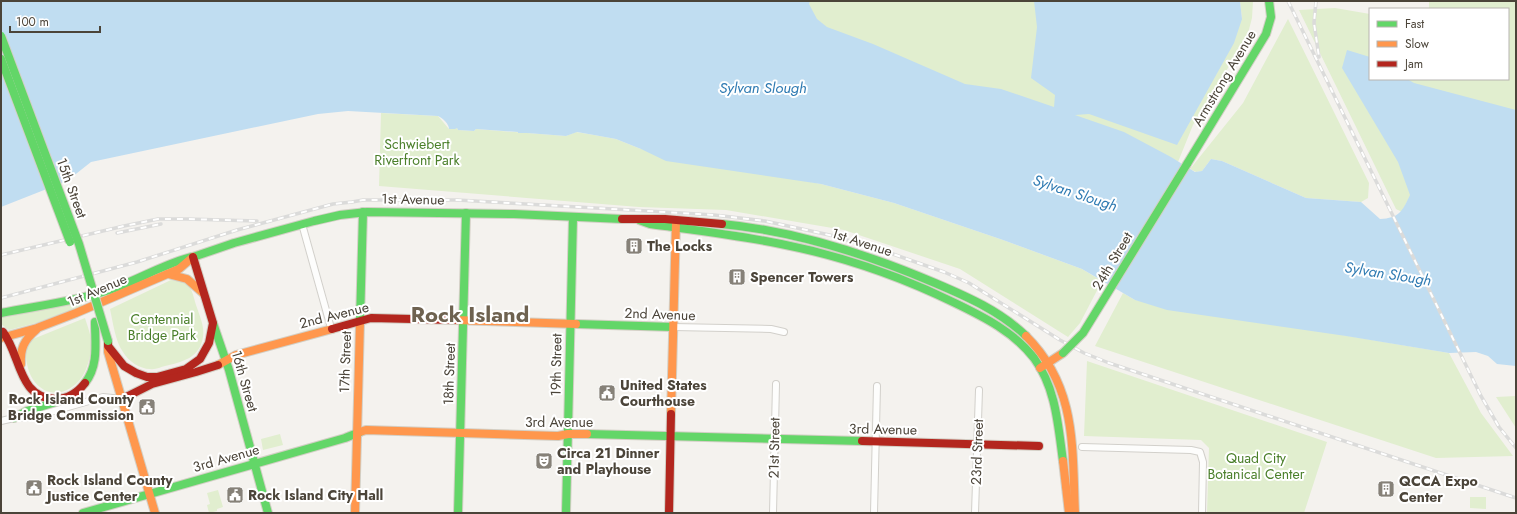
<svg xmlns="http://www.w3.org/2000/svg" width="1517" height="514" font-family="Jost,sans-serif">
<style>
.green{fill:#e1eecf}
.water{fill:#c0ddf1}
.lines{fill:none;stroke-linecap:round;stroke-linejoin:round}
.street-casing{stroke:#d2d0cb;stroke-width:8}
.fast-casing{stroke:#d3cfc5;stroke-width:10}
.slow-casing{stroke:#d3cfc5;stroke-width:10}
.jam-casing{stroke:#d3cfc5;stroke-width:10}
.street{stroke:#fdfdfc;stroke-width:6}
.fast{stroke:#63d668;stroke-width:8}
.slow{stroke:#ff974d;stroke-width:8}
.jam{stroke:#b3261e;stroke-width:8}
.rail-casing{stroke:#dbdbda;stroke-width:3.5}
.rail{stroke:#fff;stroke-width:2;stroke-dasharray:6;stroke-linecap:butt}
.fast-bridge-casing{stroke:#d3cfc5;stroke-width:10;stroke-linecap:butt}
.fast-bridge{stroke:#63d668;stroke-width:8}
.labels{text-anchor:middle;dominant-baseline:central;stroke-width:4;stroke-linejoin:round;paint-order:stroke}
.street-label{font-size:14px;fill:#4b4439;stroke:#fff}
.park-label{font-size:14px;fill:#4a7f2a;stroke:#fff}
.poi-label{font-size:14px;font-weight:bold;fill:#4b4439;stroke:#fff;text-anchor:start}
.water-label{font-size:15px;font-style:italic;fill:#2e7ab2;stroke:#fff}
.town-label{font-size:22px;font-weight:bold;fill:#6e6250;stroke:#fff}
</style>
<rect width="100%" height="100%" fill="#f4f2ee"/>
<!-- green -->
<g class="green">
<polygon points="783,1 1051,1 1242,19 1240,1 1253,1 1252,18 1247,37 1193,125 1178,162 855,50"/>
<polygon points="1429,1 1516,1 1516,238 1410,196 1402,212 1396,209 1299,10 1335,8 1370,14 1370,79 1508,79 1508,9 1429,9"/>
<polygon points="1288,19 1369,183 1368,198 1361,202 1306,198 1222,161 1211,159 1202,171 1196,172 1190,169 1243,103"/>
<polygon points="381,113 438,116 449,129 457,128 458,130 474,131 476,129 566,136 576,132 594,135 616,139 641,149 821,184 894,203 1003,240 1082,269 1102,281 1080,323 1068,337 960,269 844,230 726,210 639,207 379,186"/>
<path d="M171,280C191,282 191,287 196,305C199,314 205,327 203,337C200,358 182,362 165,366C161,367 155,370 150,369C140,369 128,361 123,352C115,341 113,322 110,309Z"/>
<polygon points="1123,293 1135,300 1449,353 1481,413 1513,456 1436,458 1095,346"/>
<polygon points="81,302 82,306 36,323 9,330 1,324 1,317"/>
<path d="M85,318C87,325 91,334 91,342C92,352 88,368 82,377C63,403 33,395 27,364C25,354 25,346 33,339Z"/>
<polygon points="1087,361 1327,442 1304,513 1207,513 1209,448 1201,440 1084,436"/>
<polygon points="1516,396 1516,428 1496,397"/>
<polygon points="280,434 283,445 263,450 261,439"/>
<polygon points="218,490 223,507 217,509 217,511 209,513 207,505 210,504 207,493"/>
<polygon points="1470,497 1486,497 1486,509 1470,508"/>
</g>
<!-- water -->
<path class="water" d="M1,1H810L809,4L817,19L827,27L873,44L965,84L1001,89L1054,107L1055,95L1031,78L1037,27L1034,1H1240L1242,19L1234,43L1177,145L1089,114L1075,115L1124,132L1171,157L1195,172L1202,171L1211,159L1222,161L1306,198L1361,202L1380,219C1399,218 1402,212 1410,195L1398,162L1342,68L1347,50L1370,57V79H1407L1414,83L1516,110V366L1497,364L1488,356L1476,352L1449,353L1346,336L1167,310L1135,300L1082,269L1003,240L894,203L821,184L666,161L641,149L616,139L594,135L577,132L566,136L527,133H518V132L476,129L474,131L458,130L457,128L455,129H449C449,124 443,118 438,116L348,111L318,114L91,162L67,181L1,207Z"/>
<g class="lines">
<!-- street casing -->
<g class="street-casing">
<g id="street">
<polyline points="302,224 331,328"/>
<polyline points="673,327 771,329 784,332"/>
<polyline points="1,421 14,418 33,417 103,397 122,399"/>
<polyline points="1082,447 1191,450 1200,452 1203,462 1202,513"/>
<polyline points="773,513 776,384"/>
<polyline points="874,513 877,386"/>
<polyline points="975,513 979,390"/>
</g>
</g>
<!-- fast casing -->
<g class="fast-casing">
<g id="fast">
<polyline points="1187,164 1266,34 1271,17 1269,1"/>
<path d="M639,220L650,224C694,230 738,235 781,244C842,256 900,276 955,303C984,317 1014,332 1034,358C1056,388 1058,425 1063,461"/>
<path d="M722,224C795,231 867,254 935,283C968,297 1000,311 1026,336"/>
<polyline points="193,257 234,243 314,221 340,215 367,212 514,214 622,219"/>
<path d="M1,313C36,306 72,302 106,291C135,282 161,265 191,257"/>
<polyline points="360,322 363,212"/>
<polyline points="213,323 229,370 268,513"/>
<polyline points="576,324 673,327"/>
<path d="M85,383C99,365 95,343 95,322"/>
<polyline points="14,418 27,411 59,401"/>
<polyline points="587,434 862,441"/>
<polyline points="83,513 345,438 360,432"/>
<polyline points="458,513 466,213"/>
<polyline points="566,513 573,217"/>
</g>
</g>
<!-- slow casing -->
<g class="slow-casing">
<g id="slow">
<polyline points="168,274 187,279 203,293"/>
<polyline points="454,320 576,324"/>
<path d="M1026,336C1077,387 1072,446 1075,513"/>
<polyline points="1,338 37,328 76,313 179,269 193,257"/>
<polyline points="108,346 108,352 155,513"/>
<path d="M21,364C20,349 24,340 36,330"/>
<polyline points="218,365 236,355 332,329"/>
<polyline points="1040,368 1063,353"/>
<polyline points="671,414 676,222"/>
<polyline points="360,432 366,430 558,436 568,434 587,434"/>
<polyline points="1063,461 1069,513"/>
<polyline points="355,513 360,322"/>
</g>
</g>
<!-- jam casing -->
<g class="jam-casing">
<g id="jam">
<polyline points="622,219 665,219 722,224"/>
<polyline points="332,329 371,318 454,320"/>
<path d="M3,332C21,355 18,399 56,399C68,399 78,392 85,383"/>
<polyline points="108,341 108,346 124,366 136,373 147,377 157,377 186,369 200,359 209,343 213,323 193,257"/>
<polyline points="122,399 152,384 196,372 218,365"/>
<polyline points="862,441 1039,446"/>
<polyline points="669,513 671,414"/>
</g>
</g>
<!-- street -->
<use href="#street" class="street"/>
<!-- fast -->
<use href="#fast" class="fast"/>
<!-- slow -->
<use href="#slow" class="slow"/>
<!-- jam -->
<use href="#jam" class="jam"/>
<!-- rail casing -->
<g class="rail-casing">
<g id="rail">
<polyline points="1288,1 1481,396 1499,427 1516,448"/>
<polyline points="1316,1 1314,23 1319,57"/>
<polyline points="117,233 161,224"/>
<polyline points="1,255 124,226 158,219 187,219 257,221"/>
<polyline points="1,298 137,262 237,230 333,204 352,202 363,200 457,200 648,211 714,215 765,221 834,236 890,253 944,272 969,283 1060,340 1084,353 1109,363 1516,498"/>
</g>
</g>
<!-- rail -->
<use href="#rail" class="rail"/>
<!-- fast-bridge casing -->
<g class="fast-bridge-casing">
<g id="fast-bridge">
<polyline points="1,36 79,244 108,341"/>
<polyline points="1,59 70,242"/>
<polyline points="1063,353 1083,333 1187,164"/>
</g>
</g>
<!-- fast-bridge -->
<use href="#fast-bridge" class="fast-bridge"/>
</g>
<!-- icons -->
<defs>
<g id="building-square" transform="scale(0.9)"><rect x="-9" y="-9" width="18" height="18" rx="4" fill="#868178" stroke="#fff"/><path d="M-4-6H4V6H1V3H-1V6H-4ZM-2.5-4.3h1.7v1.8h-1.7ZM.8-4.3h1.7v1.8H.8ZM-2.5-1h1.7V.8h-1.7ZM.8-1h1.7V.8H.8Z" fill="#fff"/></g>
<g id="civic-square" transform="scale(0.9)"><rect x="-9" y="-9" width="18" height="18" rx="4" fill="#868178" stroke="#fff"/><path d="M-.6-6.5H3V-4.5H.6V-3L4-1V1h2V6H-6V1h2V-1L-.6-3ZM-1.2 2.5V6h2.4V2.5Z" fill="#fff"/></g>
<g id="theatre-square" transform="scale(0.9)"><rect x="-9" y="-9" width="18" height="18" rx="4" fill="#868178" stroke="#fff"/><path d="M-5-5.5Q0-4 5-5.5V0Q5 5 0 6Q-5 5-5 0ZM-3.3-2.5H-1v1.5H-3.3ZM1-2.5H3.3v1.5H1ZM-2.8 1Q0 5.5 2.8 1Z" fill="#fff"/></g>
</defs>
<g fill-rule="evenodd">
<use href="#building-square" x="634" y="246"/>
<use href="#building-square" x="737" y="277"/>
<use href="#civic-square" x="607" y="393"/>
<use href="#civic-square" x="147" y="407"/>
<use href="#theatre-square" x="544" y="461"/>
<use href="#civic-square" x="34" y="488"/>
<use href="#building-square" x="1386" y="489"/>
<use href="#civic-square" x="235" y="495"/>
</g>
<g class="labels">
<!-- street labels -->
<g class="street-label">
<text transform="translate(1224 78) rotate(-59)">Armstrong Avenue</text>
<text transform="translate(72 188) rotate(70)">15th Street</text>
<text transform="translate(413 199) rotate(1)">1st Avenue</text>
<text transform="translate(862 242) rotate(18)">1st Avenue</text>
<text transform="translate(1112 261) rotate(-59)">24th Street</text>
<text transform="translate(97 290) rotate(-23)">1st Avenue</text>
<text transform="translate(660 314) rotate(2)">2nd Avenue</text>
<text transform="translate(334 315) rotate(-14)">2nd Avenue</text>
<text transform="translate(345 362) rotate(-88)">17th Street</text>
<text transform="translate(556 365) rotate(-89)">19th Street</text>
<text transform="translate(449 374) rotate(-88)">18th Street</text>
<text transform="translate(245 381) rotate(74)">16th Street</text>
<text x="559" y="422">3rd Avenue</text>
<text transform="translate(883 429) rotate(1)">3rd Avenue</text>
<text transform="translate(774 448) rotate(-89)">21st Street</text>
<text transform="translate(977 452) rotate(-88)">23rd Street</text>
<text transform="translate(226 458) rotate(-16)">3rd Avenue</text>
</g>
<!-- park labels -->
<g class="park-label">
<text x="417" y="144">Schwiebert<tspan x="417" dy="16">Riverfront Park</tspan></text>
<text x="162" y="319">Centennial<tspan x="162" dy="16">Bridge Park</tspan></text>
<text x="1256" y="458">Quad City<tspan x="1256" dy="16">Botanical Center</tspan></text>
</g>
<!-- poi labels -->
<g class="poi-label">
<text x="647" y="246">The Locks</text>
<text x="750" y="277">Spencer Towers</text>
<text x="620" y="385">United States<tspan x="620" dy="16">Courthouse</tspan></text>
<text x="134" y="399" text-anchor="end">Rock Island County<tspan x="134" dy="16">Bridge Commission</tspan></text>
<text x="557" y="453">Circa 21 Dinner<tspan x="557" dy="16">and Playhouse</tspan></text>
<text x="47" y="480">Rock Island County<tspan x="47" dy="16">Justice Center</tspan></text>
<text x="1399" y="481">QCCA Expo<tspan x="1399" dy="16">Center</tspan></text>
<text x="248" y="495">Rock Island City Hall</text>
</g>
<!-- water labels -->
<g class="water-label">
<text x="763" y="88">Sylvan Slough</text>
<text transform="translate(1075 193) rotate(18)">Sylvan Slough</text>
<text transform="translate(1388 274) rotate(9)">Sylvan Slough</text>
</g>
<!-- town labels -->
<g class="town-label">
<text x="470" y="314">Rock Island</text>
</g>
</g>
<!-- border -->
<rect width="1517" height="514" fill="none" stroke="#4b4439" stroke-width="4"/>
<!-- legend -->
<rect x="1369" y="8" width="140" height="72" fill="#ffffff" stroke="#b7b4b0"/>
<rect x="1377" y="21" width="20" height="6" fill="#63d668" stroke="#b7b4b0"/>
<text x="1405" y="28" font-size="12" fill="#4b4439">Fast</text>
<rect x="1377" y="41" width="20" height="6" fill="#ff974d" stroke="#b7b4b0"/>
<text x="1405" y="48" font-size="12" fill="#4b4439">Slow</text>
<rect x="1377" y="61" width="20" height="6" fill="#b3261e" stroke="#b7b4b0"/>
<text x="1405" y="68" font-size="12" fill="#4b4439">Jam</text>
<!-- scale -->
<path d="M10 26v6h90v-6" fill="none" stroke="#4b4439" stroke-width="2"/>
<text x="16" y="26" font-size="12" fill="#4b4439" stroke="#ffffff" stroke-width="3" paint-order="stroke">100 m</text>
</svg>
